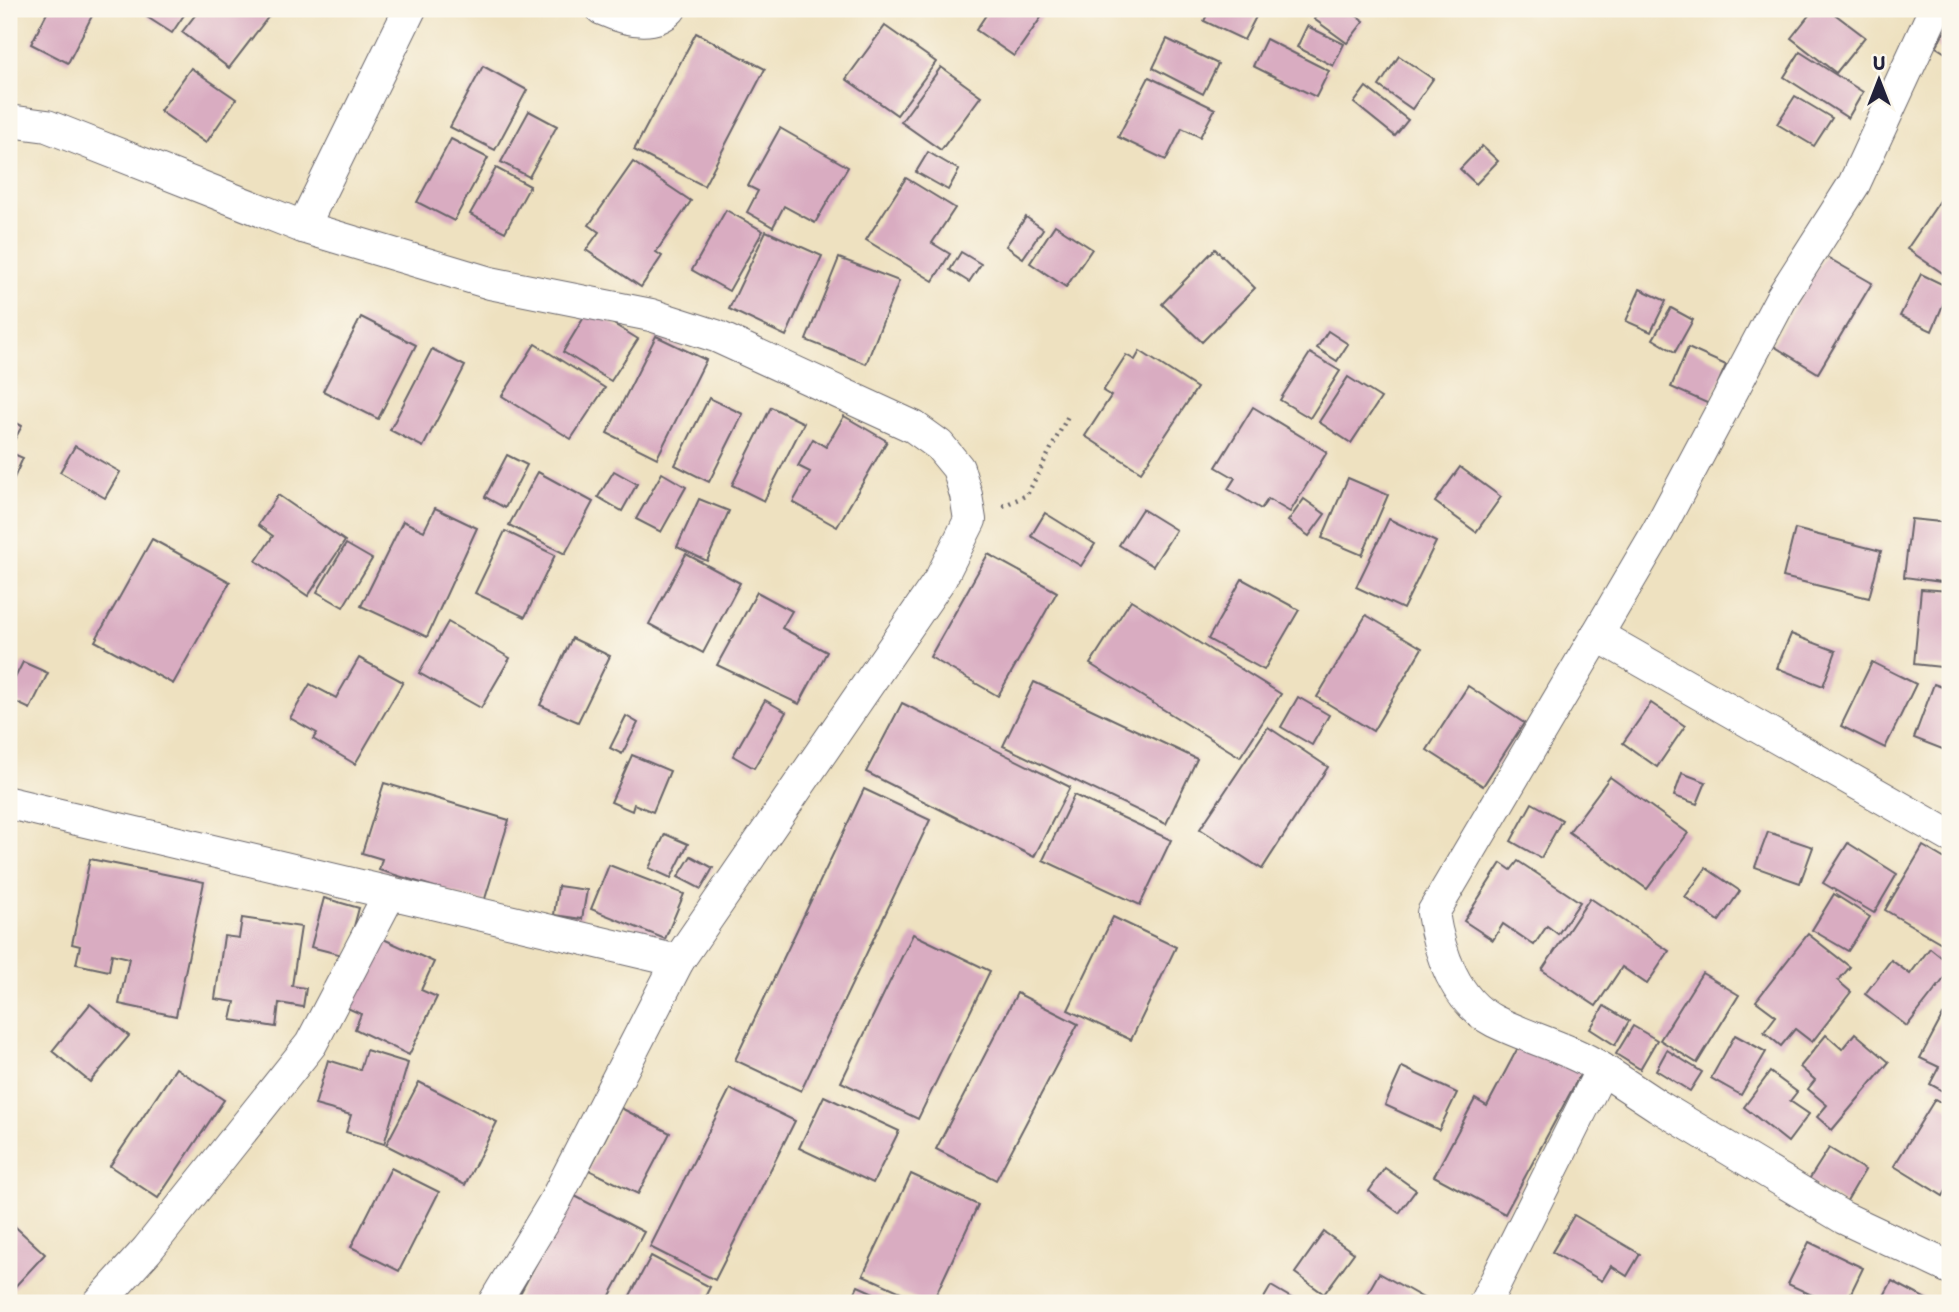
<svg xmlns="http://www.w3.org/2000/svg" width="1959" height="1312" font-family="'Shantell Sans',sans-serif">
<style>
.building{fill:#d9acc1}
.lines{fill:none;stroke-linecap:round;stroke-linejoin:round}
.street-casing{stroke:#69656a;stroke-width:34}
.path{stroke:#69656a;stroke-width:4.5;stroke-dasharray:2 5;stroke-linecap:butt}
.street{stroke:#fff;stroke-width:32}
</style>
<rect width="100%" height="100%" fill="#fbf7ec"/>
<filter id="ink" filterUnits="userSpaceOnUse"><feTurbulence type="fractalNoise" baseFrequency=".0143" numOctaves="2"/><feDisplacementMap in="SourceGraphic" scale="14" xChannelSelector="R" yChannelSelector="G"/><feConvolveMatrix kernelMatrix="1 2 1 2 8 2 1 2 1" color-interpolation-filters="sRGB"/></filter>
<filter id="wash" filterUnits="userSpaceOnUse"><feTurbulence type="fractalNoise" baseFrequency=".00686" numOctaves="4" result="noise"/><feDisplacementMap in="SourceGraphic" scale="28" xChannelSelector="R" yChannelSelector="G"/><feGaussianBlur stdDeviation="1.57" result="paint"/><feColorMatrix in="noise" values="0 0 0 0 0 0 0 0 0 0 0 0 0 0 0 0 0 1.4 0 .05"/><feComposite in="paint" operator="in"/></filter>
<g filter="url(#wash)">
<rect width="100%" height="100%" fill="#eee1c0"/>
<g id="blocks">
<!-- building -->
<g class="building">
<polygon points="49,9 88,9 94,12 68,63 31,44"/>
<polygon points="153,9 188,9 172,33 147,17"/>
<polygon points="200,9 259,9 269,16 229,68 182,32"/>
<polygon points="990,9 1047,9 1014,56 976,30"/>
<polygon points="1210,9 1260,9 1244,40 1204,21"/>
<polygon points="1322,9 1347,9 1364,21 1347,43 1314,19"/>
<polygon points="1814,9 1828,9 1865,37 1836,73 1791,38"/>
<polygon points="1950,22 1950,56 1936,47"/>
<polygon points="885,26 936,62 897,115 846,79"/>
<polygon points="1307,26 1344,44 1333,66 1297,47"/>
<polygon points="696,33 765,69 704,186 634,150"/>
<polygon points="1167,39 1218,64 1203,94 1153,68"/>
<polygon points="1266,39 1329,71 1316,97 1253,66"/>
<polygon points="1800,52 1863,92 1848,118 1784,77"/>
<polygon points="1399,56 1433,79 1412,109 1379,86"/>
<polygon points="483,66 527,90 495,150 450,127"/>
<polygon points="941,67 981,96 941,150 901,122"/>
<polygon points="191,68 236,99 206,143 160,111"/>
<polygon points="1149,77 1215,109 1200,137 1182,128 1166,160 1118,137"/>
<polygon points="1366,87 1408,120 1395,136 1354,103"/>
<polygon points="1795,96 1832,118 1814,146 1777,124"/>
<polygon points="529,111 557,126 529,177 501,162"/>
<polygon points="780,128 848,167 815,223 784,206 773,227 747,212 758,191 748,186"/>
<polygon points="451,139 488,158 454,221 417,202"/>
<polygon points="1482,146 1498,161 1476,184 1460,169"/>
<polygon points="928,152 959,170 948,190 916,172"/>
<polygon points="633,162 691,201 656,252 662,256 641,287 586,250 599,232 589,225"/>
<polygon points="496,168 530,186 505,232 470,214"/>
<polygon points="906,178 955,208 932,243 950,254 933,281 866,240"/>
<polygon points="1948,189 1950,191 1950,278 1907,249"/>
<polygon points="726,210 763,231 729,291 692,270"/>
<polygon points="1026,217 1043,229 1023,258 1006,246"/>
<polygon points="1055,225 1092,249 1066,287 1030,263"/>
<polygon points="766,231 822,256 786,336 729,309"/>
<polygon points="1215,249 1255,288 1202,342 1162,304"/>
<polygon points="961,252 981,264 969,282 950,270"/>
<polygon points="1825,256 1872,283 1818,373 1772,345"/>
<polygon points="839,258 899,281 866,364 806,340"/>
<polygon points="1921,274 1950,288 1932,331 1900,316"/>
<polygon points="1640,289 1666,301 1651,332 1626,321"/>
<polygon points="1671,308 1693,320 1675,352 1653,339"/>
<polygon points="589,309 638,339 611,381 563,352"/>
<polygon points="361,317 416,345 378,419 323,391"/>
<polygon points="1328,331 1348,344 1337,361 1317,348"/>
<polygon points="656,336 706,360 657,458 607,433"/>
<polygon points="535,344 605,388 571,439 502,396"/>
<polygon points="1688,348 1726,365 1709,404 1671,387"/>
<polygon points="432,349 465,366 423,447 390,430"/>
<polygon points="1140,351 1197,388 1141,472 1085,436 1111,396 1103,391 1126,355 1135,360"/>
<polygon points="1310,353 1340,371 1310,418 1280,400"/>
<polygon points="1348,377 1381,398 1351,443 1319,422"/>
<polygon points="709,398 743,414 709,482 675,465"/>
<polygon points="771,407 804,423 764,501 732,485"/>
<polygon points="1253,407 1327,452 1290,512 1268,499 1261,509 1228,489 1235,478 1216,467"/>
<polygon points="844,416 887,441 837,527 793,502 810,472 798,466 813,439 826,447"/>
<polygon points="9,419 22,426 12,444 9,442"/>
<polygon points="75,446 120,472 105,498 60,472"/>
<polygon points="9,452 23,458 9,489"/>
<polygon points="507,455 527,465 505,508 485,497"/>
<polygon points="1460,467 1501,497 1476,532 1435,502"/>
<polygon points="614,471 637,484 622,511 598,497"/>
<polygon points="538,472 593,502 565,554 509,525"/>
<polygon points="662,473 686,487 661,532 636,519"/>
<polygon points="1348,478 1388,495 1362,555 1322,538"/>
<polygon points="278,495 345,541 308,596 256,561 273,536 258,525"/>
<polygon points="699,499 729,511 707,561 677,547"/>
<polygon points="1304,499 1325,514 1309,536 1288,521"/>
<polygon points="435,508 477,528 427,637 361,606 403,521 424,531"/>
<polygon points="1142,509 1176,530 1153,566 1119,545"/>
<polygon points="1045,513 1095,544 1081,566 1031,536"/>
<polygon points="1389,519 1436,542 1403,609 1356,587"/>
<polygon points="1911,519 1950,523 1949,583 1904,577"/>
<polygon points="1795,529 1881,551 1869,598 1783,577"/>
<polygon points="505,531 555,555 525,617 475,593"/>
<polygon points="152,539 230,582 173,684 95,641"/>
<polygon points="346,544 372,559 343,607 317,592"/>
<polygon points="686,554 740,583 703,653 649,624"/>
<polygon points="988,554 1057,592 998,696 930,657"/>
<polygon points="1242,579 1299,610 1264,670 1208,639"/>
<polygon points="1921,589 1950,591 1950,668 1914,664"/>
<polygon points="757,592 792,611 782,628 827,652 799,704 717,665"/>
<polygon points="1131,600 1281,694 1240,757 1090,664"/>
<polygon points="1366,615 1422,648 1373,731 1317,697"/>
<polygon points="448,622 510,658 481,708 419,673"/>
<polygon points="1791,634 1836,651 1823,686 1777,668"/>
<polygon points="572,638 610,656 578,722 540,705"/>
<polygon points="359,658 403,682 355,764 313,739 317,733 290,718 310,684 336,698"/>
<polygon points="23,662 48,673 30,709 9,699 9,690"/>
<polygon points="1872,662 1916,684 1885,748 1841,726"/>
<polygon points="1034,682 1197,759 1166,824 1003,746"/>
<polygon points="1934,684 1950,690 1950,752 1914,738"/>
<polygon points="1468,686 1524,723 1483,786 1427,750"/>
<polygon points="1298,697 1329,715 1312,745 1281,727"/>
<polygon points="765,700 786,712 754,768 733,756"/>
<polygon points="902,703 1070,787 1034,857 866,772"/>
<polygon points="1651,703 1685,726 1657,767 1623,743"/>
<polygon points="626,716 638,723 622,754 610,748"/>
<polygon points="1268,727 1328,767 1262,869 1200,829"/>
<polygon points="632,755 670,771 653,812 634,804 632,811 611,802"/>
<polygon points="1682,773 1706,782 1697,804 1674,796"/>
<polygon points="1610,777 1688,833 1647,889 1569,832"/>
<polygon points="384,783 509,820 484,902 379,870 382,859 362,853"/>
<polygon points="864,789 930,820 801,1091 735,1060"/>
<polygon points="1074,795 1171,840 1140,905 1043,860"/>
<polygon points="1532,803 1562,820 1541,858 1511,841"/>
<polygon points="1768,832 1813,847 1800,883 1755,867"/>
<polygon points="665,834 688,844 671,878 649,868"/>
<polygon points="1848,843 1897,874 1874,913 1823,883"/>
<polygon points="1923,846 1950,862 1950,948 1885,910"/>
<polygon points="691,856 713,868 701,889 678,877"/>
<polygon points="90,859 204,882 176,1016 119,1004 129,958 112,954 109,971 76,964 80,946 72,944"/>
<polygon points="1518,861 1580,902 1558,934 1547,926 1534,945 1503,924 1493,940 1464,921 1501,863 1511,870"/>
<polygon points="609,865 684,894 665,939 591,909"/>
<polygon points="1706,868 1740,891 1719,921 1685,897"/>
<polygon points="558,886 587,890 582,919 554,915"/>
<polygon points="1834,894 1870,917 1848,951 1812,930"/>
<polygon points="324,898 359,908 346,956 311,947"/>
<polygon points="1590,898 1669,951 1647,984 1622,967 1596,1006 1542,970"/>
<polygon points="1113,917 1176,947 1131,1040 1068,1010"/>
<polygon points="242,918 301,927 292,986 306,988 303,1007 279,1003 276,1027 231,1020 235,1002 215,999 224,936 239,938"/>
<polygon points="913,934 990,971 918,1119 841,1082"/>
<polygon points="1808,934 1850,967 1838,981 1851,992 1812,1042 1795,1029 1781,1046 1764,1032 1776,1016 1756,1001"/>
<polygon points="379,937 434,962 421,990 437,997 409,1055 355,1029 361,1014 345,1007"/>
<polygon points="1930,948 1950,964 1950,971 1907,1026 1865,994 1891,960 1910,974"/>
<polygon points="1702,973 1739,995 1697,1063 1660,1040"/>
<polygon points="1017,993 1078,1024 996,1180 936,1149"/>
<polygon points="90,1004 129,1036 90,1082 52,1051"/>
<polygon points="1604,1006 1629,1021 1615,1045 1590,1029"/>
<polygon points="1943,1015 1950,1019 1950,1095 1930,1084 1939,1067 1920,1058"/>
<polygon points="1633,1026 1657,1040 1640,1069 1616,1054"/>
<polygon points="1855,1033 1889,1062 1832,1130 1817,1117 1827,1105 1808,1089 1815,1080 1800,1067 1826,1035 1842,1049"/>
<polygon points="1735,1035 1766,1052 1741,1095 1711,1078"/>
<polygon points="1522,1040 1582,1071 1505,1214 1434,1176 1475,1099 1487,1106"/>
<polygon points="366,1050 408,1063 384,1144 346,1132 351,1115 315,1105 328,1060 360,1070"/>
<polygon points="1667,1050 1702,1072 1690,1091 1656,1070"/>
<polygon points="1402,1067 1457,1093 1439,1130 1385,1105"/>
<polygon points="176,1068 224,1100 158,1198 110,1166"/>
<polygon points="1770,1072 1797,1092 1790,1101 1809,1114 1788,1142 1744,1107"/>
<polygon points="419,1082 497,1122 465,1185 386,1145"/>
<polygon points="730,1089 795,1121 715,1280 650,1247"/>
<polygon points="824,1096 899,1131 873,1183 799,1148"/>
<polygon points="1935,1099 1950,1108 1950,1184 1943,1196 1894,1166"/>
<polygon points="621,1108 670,1133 638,1194 589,1170"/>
<polygon points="1829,1148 1865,1170 1845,1204 1808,1181"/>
<polygon points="391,1168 439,1192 399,1271 351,1247"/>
<polygon points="1385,1168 1416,1190 1399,1213 1369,1191"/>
<polygon points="911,1174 978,1205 932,1303 925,1303 863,1275"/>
<polygon points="573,1195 644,1232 606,1303 515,1303"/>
<polygon points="1574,1215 1640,1254 1627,1276 1611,1266 1602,1281 1552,1252"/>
<polygon points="9,1221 45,1254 10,1292 22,1303 9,1303"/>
<polygon points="1324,1232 1354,1253 1324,1294 1295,1273"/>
<polygon points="1809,1242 1863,1268 1846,1303 1829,1303 1788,1284"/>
<polygon points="651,1256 710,1287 702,1303 626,1303"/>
<polygon points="1379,1273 1432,1303 1362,1303"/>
<polygon points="1892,1281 1930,1301 1928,1303 1880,1303"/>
<polygon points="858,1286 896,1303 850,1303"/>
<polygon points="1271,1286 1300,1303 1261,1303"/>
</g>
</g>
</g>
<g filter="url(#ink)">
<use href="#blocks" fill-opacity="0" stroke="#69656a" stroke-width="2"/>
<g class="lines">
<!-- street casing -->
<g class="street-casing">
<g id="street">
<path d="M602,9C622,18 652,28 670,9"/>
<polyline points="9,121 47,126 303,227 490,283 651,315 716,336 914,427 939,445 958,468 966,495 970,520 941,578 678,961 554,1203 494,1303"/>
<polyline points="303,227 410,9"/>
<polyline points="1597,635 1658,531 1782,297 1854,184 1935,9"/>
<polyline points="9,803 678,961"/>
<path d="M1602,1069C1567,1047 1530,1039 1494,1021C1455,1001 1439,952 1433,913L1597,635L1950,836"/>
<polyline points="99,1303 147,1250 311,1044 389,895"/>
<polyline points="1485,1303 1602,1069 1658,1106 1844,1218 1950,1268"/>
</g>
</g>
<!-- path -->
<polyline class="path" points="1003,506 1027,495 1069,414"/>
<!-- street -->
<use href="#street" class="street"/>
</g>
</g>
<!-- margin -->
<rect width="1959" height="1312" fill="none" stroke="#fbf7ec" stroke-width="35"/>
<!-- north arrow -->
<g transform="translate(1879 80)" stroke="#fbf7ec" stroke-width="5" paint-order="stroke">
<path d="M0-5L12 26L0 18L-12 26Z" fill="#22223b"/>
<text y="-10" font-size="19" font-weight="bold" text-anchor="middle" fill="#22223b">U</text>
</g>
</svg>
